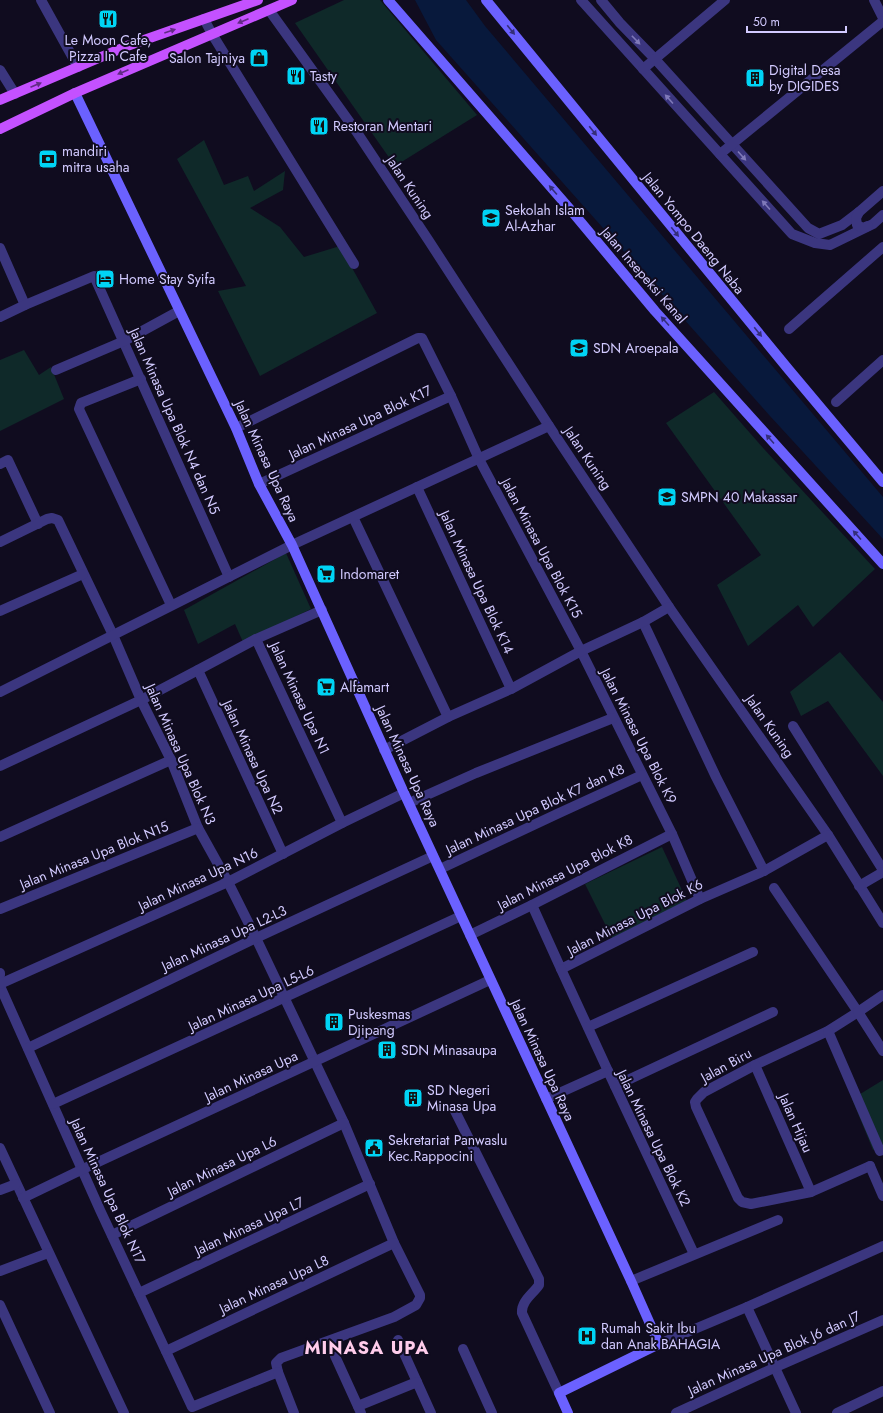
<svg xmlns="http://www.w3.org/2000/svg" width="883" height="1413" font-family="Jost,sans-serif">
<style>
.green{fill:#0f2929}
.water{fill:#08193c}
.lines{fill:none;stroke-linecap:round;stroke-linejoin:round}
.street{stroke:#3b367f;stroke-width:10}
.secondary{stroke:#6b61ff;stroke-width:10}
.primary{stroke:#c451ff;stroke-width:10}
.oneway{fill:#612b84}
.oneway2{fill:#342e79}
.oneway3{fill:#7f79b9}
.labels{text-anchor:middle;dominant-baseline:central;stroke-width:4;stroke-linejoin:round;paint-order:stroke}
.poi-label{font-size:14px;fill:#d2caff;stroke:#100c1f;text-anchor:start}
.street-label{font-size:14px;fill:#d2caff;stroke:#100c1f}
.district-label{font-size:18px;font-weight:bold;letter-spacing:1px;fill:#ffcceb;stroke:#100c1f}
</style>
<rect width="100%" height="100%" fill="#100c1f"/>
<!-- green -->
<g class="green">
<polygon points="344,0 380,0 477,115 395,166 295,23"/>
<polygon points="204,140 224,185 248,176 254,191 285,171 283,190 250,208 280,227 304,257 340,246 377,313 260,376 218,291 246,286 177,159"/>
<polygon points="24,350 39,375 51,367 64,399 0,431 0,360"/>
<polygon points="714,392 764,449 875,569 813,627 798,605 748,646 717,585 761,555 666,423"/>
<polygon points="286,553 311,609 243,642 235,624 198,644 184,610"/>
<polygon points="840,652 883,702 883,776 828,701 801,716 790,692"/>
<polygon points="662,847 687,901 612,938 585,884"/>
<polygon points="883,1080 883,1146 873,1150 852,1099"/>
</g>
<!-- water -->
<polygon class="water" points="415,0 466,0 485,26 883,497 883,539 770,416 436,40"/>
<g class="lines">
<!-- street -->
<g class="street">
<polyline points="41,0 78,67"/>
<polyline points="581,0 792,234 815,243 830,245 873,224 883,215"/>
<polyline points="601,0 620,23 655,59 808,228 819,234 842,225 859,212"/>
<polyline points="874,0 883,18"/>
<polyline points="269,10 356,131 429,241 549,426 669,607 828,835 883,923"/>
<polyline points="204,19 212,34 354,264"/>
<polyline points="643,69 725,0"/>
<polyline points="0,70 15,94"/>
<polyline points="720,154 883,21"/>
<polyline points="868,226 863,228 857,225 856,218 859,212 883,191"/>
<polyline points="0,248 25,305"/>
<polyline points="0,317 25,305 94,276 229,577"/>
<polyline points="789,329 883,247"/>
<polyline points="56,370 124,341 179,311"/>
<polyline points="141,379 81,403 79,409 171,605"/>
<polyline points="836,402 883,360"/>
<polyline points="236,428 418,338 422,338 451,396 479,459 581,651 672,834 700,899"/>
<polyline points="0,464 8,460 38,524"/>
<polyline points="259,484 451,396"/>
<polyline points="417,487 511,689"/>
<polyline points="353,517 448,717"/>
<polyline points="0,542 47,519 52,518 58,520 113,635 141,700 171,760 198,828 228,882 256,938 344,1123 394,1243 420,1295 420,1298 416,1305 394,1317 281,1358 276,1363 278,1372 192,1407 100,1210 0,986"/>
<polyline points="0,611 83,574"/>
<polyline points="643,622 716,777 764,871"/>
<polyline points="256,639 322,610"/>
<polyline points="198,670 283,854"/>
<polyline points="0,692 292,545 549,426"/>
<polyline points="793,726 883,870"/>
<polyline points="384,750 448,717 511,689 581,651 643,622 669,607"/>
<polyline points="0,766 141,700 198,670 256,639 342,823"/>
<polyline points="409,803 476,773 613,718"/>
<polyline points="0,837 171,760"/>
<polyline points="440,869 557,814 642,775"/>
<polyline points="859,886 883,872"/>
<polyline points="774,888 858,1012 828,1031 755,1065 704,1092 697,1099 695,1102 696,1107 738,1198 742,1202 751,1204 811,1192 870,1166"/>
<polyline points="532,905 561,969 700,899 764,871 828,835"/>
<polyline points="0,909 198,828"/>
<polyline points="470,935 532,905 672,834"/>
<polyline points="561,969 608,1071"/>
<polyline points="0,973 0,975"/>
<polyline points="0,984 228,882 342,823 404,793"/>
<polyline points="883,995 858,1012 883,1051"/>
<polyline points="588,1027 753,952"/>
<polyline points="828,1031 880,1151"/>
<polyline points="28,1048 256,938 433,856"/>
<polyline points="755,1065 811,1192"/>
<polyline points="615,1086 773,1012"/>
<polyline points="546,1099 608,1071 694,1254"/>
<polyline points="53,1104 461,916"/>
<path d="M455,1111L539,1279V1285C533,1294 521,1301 522,1313L559,1393"/>
<polyline points="0,1148 124,1413"/>
<polyline points="870,1166 883,1196"/>
<polyline points="0,1190 16,1184"/>
<polyline points="23,1198 83,1169 490,980"/>
<polyline points="112,1235 344,1123"/>
<polyline points="0,1271 48,1253"/>
<polyline points="631,1281 778,1220"/>
<polyline points="139,1293 370,1184"/>
<polyline points="0,1305 50,1413"/>
<polyline points="747,1307 796,1413"/>
<polyline points="398,1340 417,1382"/>
<polyline points="659,1344 747,1307 883,1246"/>
<polyline points="463,1349 492,1413"/>
<polyline points="166,1351 394,1243"/>
<polyline points="335,1356 361,1413"/>
<polyline points="278,1372 294,1413"/>
<polyline points="358,1406 417,1382 431,1413"/>
<polyline points="676,1413 776,1367 883,1320"/>
<polyline points="837,1413 883,1391"/>
</g>
<!-- secondary -->
<g class="secondary">
<polyline points="388,0 569,208 655,311 883,564"/>
<polyline points="486,0 789,370 883,482"/>
<polyline points="75,93 236,428 259,484 292,545 404,793 631,1281 659,1344 559,1393 568,1413"/>
</g>
<!-- primary -->
<g class="primary">
<polyline points="0,100 127,46 258,0"/>
<polyline points="0,129 75,93 292,0"/>
</g>
</g>
<!-- one-way arrows -->
<defs><path id="oneway-solid" d="M-6-.8H1V-3.2L6.5 0L1 3.2V.8H-6Z"/></defs>
<g class="oneway">
<use href="#oneway-solid" transform="translate(243 21) rotate(157)"/>
<use href="#oneway-solid" transform="translate(170 31) rotate(-19)"/>
<use href="#oneway-solid" transform="translate(123 72) rotate(157)"/>
<use href="#oneway-solid" transform="translate(36 85) rotate(-23)"/>
</g>
<g class="oneway2">
<use href="#oneway-solid" transform="translate(511 30) rotate(51)"/>
<use href="#oneway-solid" transform="translate(593 131) rotate(51)"/>
<use href="#oneway-solid" transform="translate(553 190) rotate(-131)"/>
<use href="#oneway-solid" transform="translate(675 232) rotate(51)"/>
<use href="#oneway-solid" transform="translate(665 321) rotate(-132)"/>
<use href="#oneway-solid" transform="translate(758 332) rotate(51)"/>
<use href="#oneway-solid" transform="translate(770 439) rotate(-132)"/>
<use href="#oneway-solid" transform="translate(857 535) rotate(-132)"/>
</g>
<g class="oneway3">
<use href="#oneway-solid" transform="translate(636 40) rotate(46)"/>
<use href="#oneway-solid" transform="translate(669 99) rotate(-132)"/>
<use href="#oneway-solid" transform="translate(742 156) rotate(48)"/>
<use href="#oneway-solid" transform="translate(766 205) rotate(-132)"/>
</g>
<!-- icons -->
<defs>
<g id="restaurant-square" transform="scale(1)"><rect x="-9" y="-9" width="18" height="18" rx="4" fill="#00d4f5" stroke="#100c1f"/><path d="M-5-6h1v4h1v-4h1v4h1v-4h1v5L-1.5 .5V6h-2V.5L-5-1ZM5-6V6H3V1.5H1.5Q1.5-4 5-6Z" fill="#111"/></g>
<g id="shop-square" transform="scale(1)"><rect x="-9" y="-9" width="18" height="18" rx="4" fill="#00d4f5" stroke="#100c1f"/><path d="M-5-2.5h2.3a2.7 3.5 0 0 1 5.4 0H5L5.5 6h-11ZM-1.5-2.5h3a1.5 2.3 0 0 0-3 0Z" fill="#111"/></g>
<g id="building-square" transform="scale(1)"><rect x="-9" y="-9" width="18" height="18" rx="4" fill="#00d4f5" stroke="#100c1f"/><path d="M-4-6H4V6H1V3H-1V6H-4ZM-2.5-4.3h1.7v1.8h-1.7ZM.8-4.3h1.7v1.8H.8ZM-2.5-1h1.7V.8h-1.7ZM.8-1h1.7V.8H.8Z" fill="#111"/></g>
<g id="bank-square" transform="scale(1)"><rect x="-9" y="-9" width="18" height="18" rx="4" fill="#00d4f5" stroke="#100c1f"/><path d="M-6-4H6V4H-6ZM0-2.3a2.3 2.3 0 1 0 0 4.6a2.3 2.3 0 1 0 0-4.6Z" fill="#111"/></g>
<g id="school-square" transform="scale(1)"><rect x="-9" y="-9" width="18" height="18" rx="4" fill="#00d4f5" stroke="#100c1f"/><path d="M0-5L7-2L0 1L-7-2ZM-4 1L0 2.5L4 1V4Q0 6-4 4Z" fill="#111"/></g>
<g id="hotel-square" transform="scale(1)"><rect x="-9" y="-9" width="18" height="18" rx="4" fill="#00d4f5" stroke="#100c1f"/><path d="M-6-4.5h1.5V1H6V5H4.5V3h-9V5H-6ZM-4 0a1.8 1.8 0 1 1 3.6 0ZM.5 0V-2.5h3Q6-2.5 6 0Z" fill="#111"/></g>
<g id="supermarket-square" transform="scale(1)"><rect x="-9" y="-9" width="18" height="18" rx="4" fill="#00d4f5" stroke="#100c1f"/><path d="M-6-5.5h2.5l.6 2H6L4.5 2H-2.5L-4.4-4H-6ZM-1.5 3.2a1.3 1.3 0 1 0 .1 0ZM3 3.2a1.3 1.3 0 1 0 .1 0Z" fill="#111"/></g>
<g id="civic-square" transform="scale(1)"><rect x="-9" y="-9" width="18" height="18" rx="4" fill="#00d4f5" stroke="#100c1f"/><path d="M-.6-6.5H3V-4.5H.6V-3L4-1V1h2V6H-6V1h2V-1L-.6-3ZM-1.2 2.5V6h2.4V2.5Z" fill="#111"/></g>
<g id="hospital-square" transform="scale(1)"><rect x="-9" y="-9" width="18" height="18" rx="4" fill="#00d4f5" stroke="#100c1f"/><path d="M-5-5h3v3.5h4V-5h3V5h-3V1.5h-4V5h-3Z" fill="#111"/></g>
</defs>
<g fill-rule="evenodd">
<use href="#restaurant-square" x="108" y="19"/>
<use href="#shop-square" x="259" y="58"/>
<use href="#restaurant-square" x="296" y="76"/>
<use href="#building-square" x="755" y="78"/>
<use href="#restaurant-square" x="319" y="126"/>
<use href="#bank-square" x="48" y="159"/>
<use href="#school-square" x="491" y="218"/>
<use href="#hotel-square" x="105" y="279"/>
<use href="#school-square" x="579" y="348"/>
<use href="#school-square" x="667" y="497"/>
<use href="#supermarket-square" x="326" y="574"/>
<use href="#supermarket-square" x="326" y="687"/>
<use href="#building-square" x="334" y="1022"/>
<use href="#building-square" x="387" y="1050"/>
<use href="#building-square" x="413" y="1098"/>
<use href="#civic-square" x="374" y="1148"/>
<use href="#hospital-square" x="587" y="1336"/>
</g>
<g class="labels">
<!-- poi labels -->
<g class="poi-label">
<text x="108" y="40" text-anchor="middle">Le Moon Cafe,<tspan x="108" dy="16">Pizza In Cafe</tspan></text>
<text x="245" y="58" text-anchor="end">Salon Tajniya</text>
<text x="769" y="70">Digital Desa<tspan x="769" dy="16">by DIGIDES</tspan></text>
<text x="310" y="76">Tasty</text>
<text x="333" y="126">Restoran Mentari</text>
<text x="62" y="151">mandiri<tspan x="62" dy="16">mitra usaha</tspan></text>
<text x="505" y="210">Sekolah Islam<tspan x="505" dy="16">Al-Azhar</tspan></text>
<text x="119" y="279">Home Stay Syifa</text>
<text x="593" y="348">SDN Aroepala</text>
<text x="681" y="497">SMPN 40 Makassar</text>
<text x="340" y="574">Indomaret</text>
<text x="340" y="687">Alfamart</text>
<text x="348" y="1014">Puskesmas<tspan x="348" dy="16">Djipang</tspan></text>
<text x="401" y="1050">SDN Minasaupa</text>
<text x="427" y="1090">SD Negeri<tspan x="427" dy="16">Minasa Upa</tspan></text>
<text x="388" y="1140">Sekretariat Panwaslu<tspan x="388" dy="16">Kec.Rappocini</tspan></text>
<text x="601" y="1328">Rumah Sakit Ibu<tspan x="601" dy="16">dan Anak BAHAGIA</tspan></text>
</g>
<!-- street labels -->
<g class="street-label">
<text transform="translate(410 187) rotate(56)">Jalan Kuning</text>
<text transform="translate(694 233) rotate(51)">Jalan Yompo Daeng Naba</text>
<text transform="translate(644 275) rotate(49)">Jalan Insepeksi Kanal</text>
<text transform="translate(175 421) rotate(66)">Jalan Minasa Upa Blok N4 dan N5</text>
<text transform="translate(360 422) rotate(-25)">Jalan Minasa Upa Blok K17</text>
<text transform="translate(588 458) rotate(56)">Jalan Kuning</text>
<text transform="translate(267 461) rotate(65)">Jalan Minasa Upa Raya</text>
<text transform="translate(542 548) rotate(62)">Jalan Minasa Upa Blok K15</text>
<text transform="translate(477 582) rotate(65)">Jalan Minasa Upa Blok K14</text>
<text transform="translate(300 698) rotate(65)">Jalan Minasa Upa N1</text>
<text transform="translate(770 726) rotate(55)">Jalan Kuning</text>
<text transform="translate(639 736) rotate(63)">Jalan Minasa Upa Blok K9</text>
<text transform="translate(181 754) rotate(66)">Jalan Minasa Upa Blok N3</text>
<text transform="translate(253 757) rotate(65)">Jalan Minasa Upa N2</text>
<text transform="translate(408 766) rotate(65)">Jalan Minasa Upa Raya</text>
<text transform="translate(535 809) rotate(-25)">Jalan Minasa Upa Blok K7 dan K8</text>
<text transform="translate(94 855) rotate(-22)">Jalan Minasa Upa Blok N15</text>
<text transform="translate(565 872) rotate(-27)">Jalan Minasa Upa Blok K8</text>
<text transform="translate(198 879) rotate(-25)">Jalan Minasa Upa N16</text>
<text transform="translate(635 917) rotate(-27)">Jalan Minasa Upa Blok K6</text>
<text transform="translate(224 938) rotate(-25)">Jalan Minasa Upa L2-L3</text>
<text transform="translate(251 998) rotate(-25)">Jalan Minasa Upa L5-L6</text>
<text transform="translate(543 1060) rotate(65)">Jalan Minasa Upa Raya</text>
<text transform="translate(726 1065) rotate(-29)">Jalan Biru</text>
<text transform="translate(251 1076) rotate(-25)">Jalan Minasa Upa</text>
<text transform="translate(796 1123) rotate(66)">Jalan Hijau</text>
<text transform="translate(654 1138) rotate(64)">Jalan Minasa Upa Blok K2</text>
<text transform="translate(222 1166) rotate(-26)">Jalan Minasa Upa L6</text>
<text transform="translate(108 1191) rotate(65)">Jalan Minasa Upa Blok N17</text>
<text transform="translate(249 1226) rotate(-25)">Jalan Minasa Upa L7</text>
<text transform="translate(274 1284) rotate(-25)">Jalan Minasa Upa L8</text>
<text transform="translate(774 1353) rotate(-24)">Jalan Minasa Upa Blok J6 dan J7</text>
</g>
<!-- district labels -->
<g class="district-label">
<text x="367" y="1348">MINASA UPA</text>
</g>
</g>
<!-- scale -->
<path d="M747 26v6h99v-6" fill="none" stroke="#d2caff" stroke-width="2"/>
<text x="753" y="26" font-size="12" fill="#d2caff" stroke="#100c1f" stroke-width="3" paint-order="stroke">50 m</text>
</svg>
